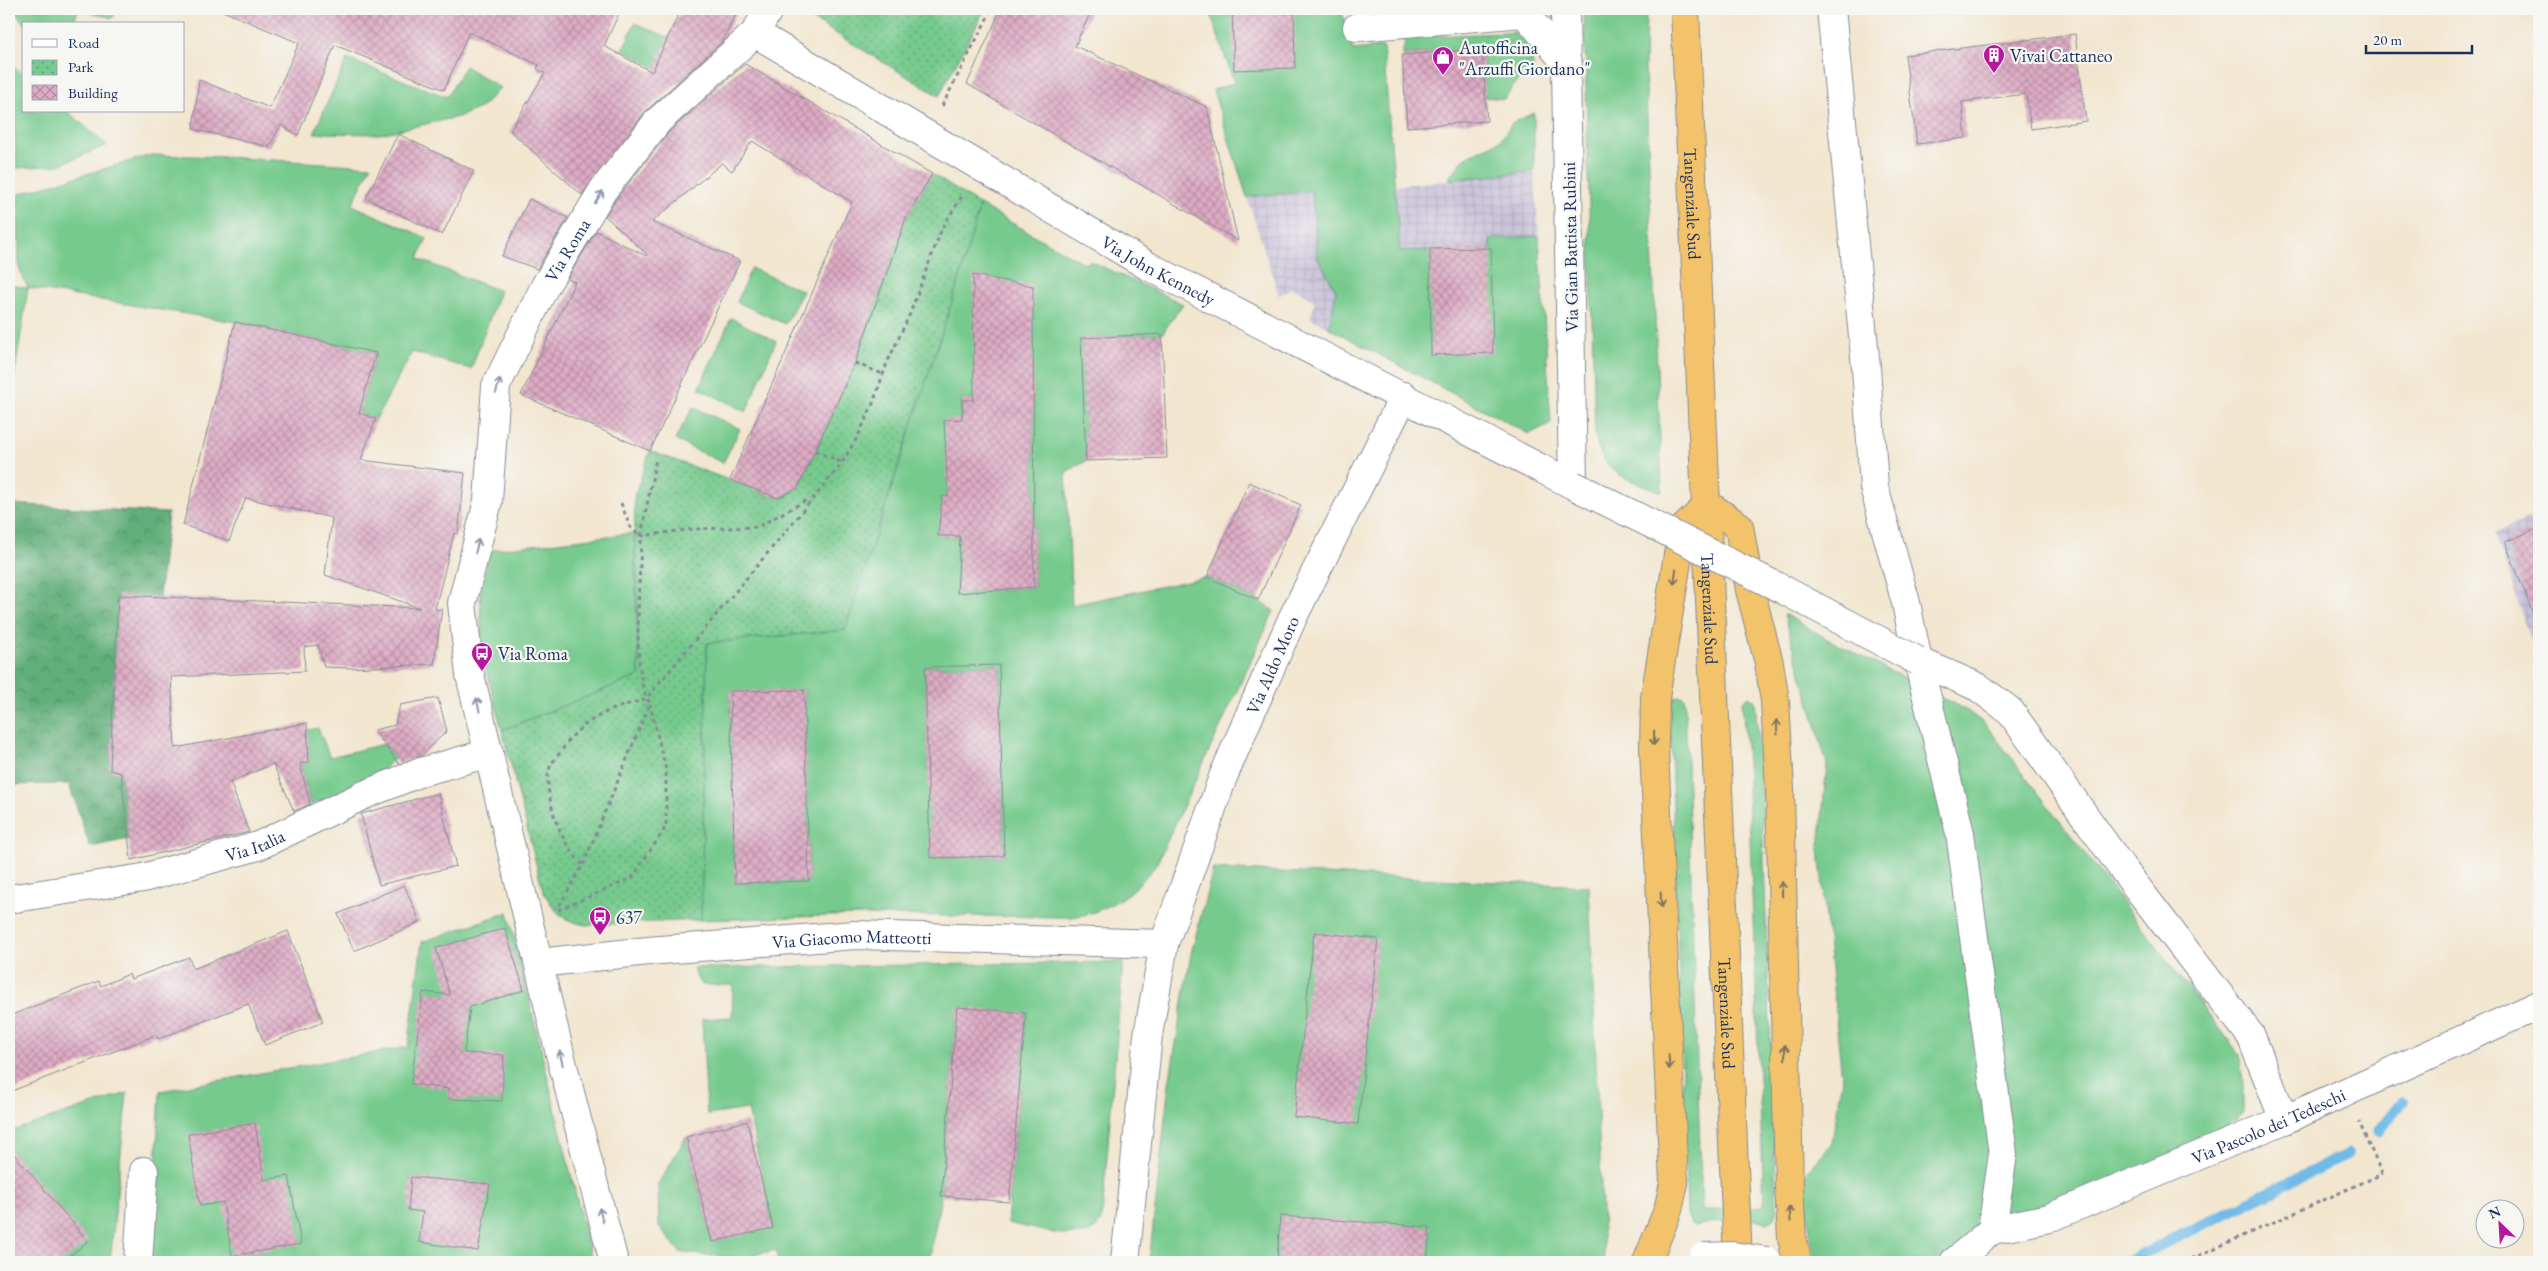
<svg xmlns="http://www.w3.org/2000/svg" width="2548" height="1271" font-family="'EB Garamond',serif">
<style>
.industrial{fill:url(#industrial-grid)}
.green{fill:#76ca8d;stroke:#487c76;fill-rule:evenodd}
.forest{fill:url(#forest-crowns);stroke:#3e6e6b}
.park{fill:url(#park-dots);stroke:#487c76}
.lines{fill:none;stroke-linecap:round;stroke-linejoin:round}
.stream{stroke:#6fbae8;stroke-width:11}
.building{fill:url(#building-cross-hatch)}
.minor-casing{stroke:#868a96;stroke-width:30}
.highway-casing{stroke:#868a96;stroke-width:30}
.path{stroke:#868a96;stroke-width:3;stroke-dasharray:4 4;stroke-linecap:butt}
.minor{stroke:#fff;stroke-width:28}
.highway{stroke:#f2c36a;stroke-width:28}
.minor-bridge-casing{stroke:#868a96;stroke-width:30;stroke-linecap:butt}
.minor-bridge{stroke:#fff;stroke-width:28}
.oneway{stroke:#8d97ae}
.oneway2{stroke:#7c7263}
.labels{text-anchor:middle;dominant-baseline:central;stroke-width:4.5;stroke-linejoin:round;paint-order:stroke}
.poi-label{font-size:18px;fill:#1b2f5e;stroke:#f6f6f2;text-anchor:start}
.street-label{font-size:18px;fill:#1b2f5e;stroke:#f6f6f2}
</style>
<defs>
<pattern id="industrial-grid" width="8" height="8" patternUnits="userSpaceOnUse" patternTransform="scale(1.25)"><rect width="8" height="8" fill="#c8c0d8"/><path d="M0 4h8M4 0v8" fill="none" stroke="#aba5bc"/></pattern>
<pattern id="forest-crowns" width="20" height="18" patternUnits="userSpaceOnUse" patternTransform="scale(1.25)"><rect width="20" height="18" fill="#60ae78"/><path d="M2 6a3 3 0 1 1 6 0M12 15a3 3 0 1 1 6 0" fill="none" stroke="#4e8e66"/></pattern>
<pattern id="park-dots" width="8" height="8" patternUnits="userSpaceOnUse" patternTransform="scale(1.25)"><rect width="8" height="8" fill="#76ca8d"/><path d="M2 2h.1M6 6h.1" fill="none" stroke="#60a476" stroke-width="1.8" stroke-linecap="round"/></pattern>
<pattern id="building-cross-hatch" width="8" height="8" patternUnits="userSpaceOnUse" patternTransform="scale(1.25)"><rect width="8" height="8" fill="#deabc4"/><path d="M0 0l8 8M0 8l8-8" fill="none" stroke="#b38ca2"/></pattern>
</defs>
<rect width="100%" height="100%" fill="#f6f6f2"/>
<filter id="ink" filterUnits="userSpaceOnUse"><feTurbulence type="fractalNoise" baseFrequency=".02" numOctaves="2"/><feDisplacementMap in="SourceGraphic" scale="10" xChannelSelector="R" yChannelSelector="G"/><feConvolveMatrix kernelMatrix="1 2 1 2 8 2 1 2 1" color-interpolation-filters="sRGB"/></filter>
<filter id="wash" filterUnits="userSpaceOnUse"><feTurbulence type="fractalNoise" baseFrequency=".0096" numOctaves="4" result="noise"/><feDisplacementMap in="SourceGraphic" scale="20" xChannelSelector="R" yChannelSelector="G"/><feGaussianBlur stdDeviation="1.12" result="paint"/><feColorMatrix in="noise" values="0 0 0 0 0 0 0 0 0 0 0 0 0 0 0 0 0 1.4 0 .05"/><feComposite in="paint" operator="in"/></filter>
<g filter="url(#wash)">
<rect width="100%" height="100%" fill="#f2e6cf"/>
<!-- industrial -->
<g class="industrial">
<polygon points="1534,171 1539,236 1490,239 1491,248 1400,252 1394,186"/>
<polygon points="1312,191 1318,258 1336,291 1329,328 1310,318 1315,301 1292,288 1279,295 1247,197"/>
<polygon points="2539,514 2539,667 2495,533"/>
</g>
<!-- green -->
<g class="green">
<polygon points="9,9 117,9 113,18 78,10 73,24 25,24 14,11"/>
<polygon points="1209,9 1393,9 1342,12 1353,50 1383,47 1400,251 1491,248 1490,239 1539,236 1551,423 1529,434 1329,328 1336,291 1318,258 1312,191 1247,197 1213,90 1234,83"/>
<path d="M1584,9H1646L1645,67L1662,492C1626,478 1604,477 1595,435Z"/>
<polygon points="635,23 710,55 679,82 623,49"/>
<polygon points="1531,32 1533,70 1518,80 1504,99 1485,97 1482,49 1402,55 1405,43 1403,37"/>
<polygon points="347,59 447,97 465,66 500,88 482,107 458,117 380,134 314,133"/>
<polygon points="10,63 24,75 24,111 67,111 107,145 59,165 17,168"/>
<polygon points="1534,113 1534,171 1450,180 1450,176 1466,157 1501,140 1512,123"/>
<polygon points="151,155 224,157 371,166 352,205 427,238 418,259 500,291 471,369 412,352 376,419 359,413 376,353 235,322 28,288 9,412 9,285 28,288 19,268 18,194"/>
<path d="M980,205L1085,264L1090,261L1183,304L1162,334L1082,338L1086,461L1066,472L1072,605L1207,577L1258,600L1274,611L1156,865C1133,893 1108,913 1070,917L863,915L701,920L707,643L845,630L959,280ZM1032,286L1034,587L957,593L960,536H938L959,495L962,400H974ZM999,665L1004,856L931,858L925,667ZM804,690L809,881L735,883L730,692Z"/>
<polygon points="751,268 803,291 785,324 737,302"/>
<polygon points="731,318 776,341 746,412 699,388"/>
<polygon points="693,407 740,429 723,463 675,440"/>
<polygon points="634,533 639,676 502,730 482,653 480,591 490,550"/>
<polygon points="1784,614 1829,640 1963,708 1985,724 2240,1055 2243,1083 2243,1111 2228,1129 2035,1218 1930,1262 1831,1262 1814,1255 1801,1178 1832,1143 1842,1078 1819,849 1827,764"/>
<path d="M1678,696L1683,697L1685,701L1702,1211L1764,1206L1747,761L1742,702L1749,696L1755,701L1760,758L1777,1211L1776,1217L1768,1222C1744,1216 1717,1221 1695,1226L1691,1224L1687,1215L1670,718L1671,701Z"/>
<polygon points="318,728 330,757 384,744 395,758 367,784 310,805 293,733"/>
<polygon points="1213,869 1589,886 1604,1262 1149,1262 1169,1084 1191,954"/>
<polygon points="508,912 592,1262 151,1262 160,1091 408,1047 422,942"/>
<path d="M1123,962L1102,1217C1100,1224 1095,1231 1087,1233C1067,1239 1028,1227 1007,1223L1026,1014L957,1008L941,1196L929,1262H767L778,1258L776,1250C736,1259 720,1258 680,1252L659,1227L658,1184L686,1137L712,1242L773,1227L748,1109L707,1115L702,1019L732,1017L733,985H702L699,982L693,968Z"/>
<polygon points="127,1093 110,1262 9,1262 9,1132"/>
</g>
<!-- forest -->
<polygon class="forest" points="9,504 168,513 159,597 118,596 110,769 121,773 129,839 90,847 69,784 9,785"/>
<!-- park -->
<g class="park">
<polygon points="818,9 985,9 939,96 812,19"/>
<path d="M932,174L980,205L959,280L845,630L707,643L701,920L586,925C562,921 555,912 543,891L502,730L639,676L634,497L650,451L778,498L798,489L855,363L906,218Z"/>
</g>
<g class="lines">
<!-- stream -->
<g class="stream">
<polyline points="2379,1131 2402,1102"/>
<polyline points="2126,1262 2348,1154"/>
</g>
</g>
<g id="blocks">
<!-- building -->
<g class="building">
<polygon points="218,9 621,9 604,46 652,72 681,9 738,9 723,41 646,111 582,195 510,131 545,73 537,69 539,65 469,32 444,90 335,45 298,135 281,125 269,147 193,129 199,80 270,108 299,43"/>
<polygon points="1001,9 1092,9 1075,46 1207,107 1238,241 967,84"/>
<polygon points="1232,9 1282,9 1282,13 1294,13 1295,68 1234,70"/>
<polygon points="2075,34 2086,121 2031,129 2026,94 1962,102 1966,138 1917,144 1905,55"/>
<polygon points="1482,49 1487,121 1407,127 1402,55"/>
<polygon points="745,64 932,174 906,218 855,363 798,488 778,498 730,480 852,202 752,141 732,171 722,163 652,222 740,261 650,451 521,395 575,282 567,279 596,231 646,256 647,254 605,216 616,199 669,132"/>
<polygon points="398,134 474,171 442,235 366,198"/>
<polygon points="529,199 568,218 537,269 502,256"/>
<polygon points="1491,248 1493,353 1431,355 1430,249"/>
<polygon points="973,275 1033,286 1034,587 957,593 960,536 938,536 942,497 948,496 944,420 962,419 962,400 974,400"/>
<polygon points="235,322 376,353 359,413 376,419 361,460 465,473 458,534 454,533 435,609 442,609 434,664 350,668 324,667 318,645 304,647 305,671 171,677 175,748 307,723 309,762 300,764 310,804 294,811 273,764 230,782 249,832 131,860 121,773 110,770 118,595 420,608 325,575 332,518 246,498 229,541 183,525"/>
<polygon points="1162,334 1167,458 1086,461 1081,338"/>
<polygon points="1249,482 1301,505 1258,600 1207,577"/>
<polygon points="2539,528 2539,623 2537,624 2505,542"/>
<polygon points="999,665 1004,856 930,858 925,667"/>
<polygon points="804,690 809,881 735,883 730,691"/>
<polygon points="438,698 447,731 422,755 399,764 374,730 395,725 400,705"/>
<polygon points="438,793 456,866 379,885 361,814"/>
<polygon points="404,885 420,922 354,951 338,914"/>
<polygon points="505,928 524,990 470,1007 464,1053 504,1055 502,1101 448,1099 449,1089 411,1084 423,992 450,995 436,948"/>
<polygon points="288,931 323,1022 265,1045 248,1004 158,1039 156,1035 9,1092 9,1016 99,981 101,986 129,974 131,979 189,957 193,969"/>
<polygon points="1314,932 1378,939 1358,1124 1294,1117"/>
<polygon points="957,1007 1026,1013 1009,1202 941,1196"/>
<polygon points="747,1121 773,1228 712,1242 686,1137"/>
<polygon points="255,1123 264,1180 289,1176 301,1244 232,1256 223,1202 200,1206 188,1134"/>
<polygon points="9,1148 88,1241 62,1262 9,1262"/>
<polygon points="411,1177 490,1184 478,1251 419,1242 423,1212 408,1210"/>
<polygon points="1280,1216 1430,1227 1427,1262 1277,1262"/>
</g>
</g>
</g>
<g filter="url(#ink)">
<use href="#blocks" fill-opacity="0" stroke="#868a96" stroke-width="1"/>
<g class="lines">
<!-- minor casing -->
<g class="minor-casing">
<g id="minor">
<polyline points="1521,9 1568,65"/>
<polyline points="1831,9 1866,367 1874,487 1906,603 1918,661 1960,833 2003,1154 1992,1230 1954,1262"/>
<polyline points="1357,27 1524,13"/>
<path id="s1" d="M755,33L1148,266L1573,485L1565,9"/>
<polyline points="1918,661 1978,687 2010,711 2122,868 2251,1036 2284,1120"/>
<path id="s2" d="M9,899L143,878L258,846L364,795L421,772L489,753"/>
<path id="s3" d="M539,963L648,951L855,935L1164,944"/>
<path id="s4" d="M1992,1230L2049,1218L2284,1120L2539,1005"/>
<polyline points="138,1262 144,1171"/>
<path id="s5" d="M614,1262L560,1054L470,675L462,603L488,501L496,386L545,286L603,190L658,121L755,33L769,9"/>
<path id="s6" d="M1125,1262L1148,1035L1164,944L1223,777L1251,712L1293,617L1404,396"/>
</g>
</g>
<!-- highway casing -->
<g class="highway-casing">
<g id="highway">
<path id="s7" d="M1685,9L1738,1262"/>
<polyline points="1708,505 1739,526 1750,590 1769,663 1775,701 1780,789 1789,1187 1792,1238 1797,1262"/>
<polyline points="1647,1262 1668,1210 1674,1183 1654,749 1655,698 1682,530 1708,505"/>
</g>
</g>
<!-- path -->
<g class="path">
<polyline points="942,106 992,9"/>
<polyline points="855,363 883,374"/>
<polyline points="815,451 842,462"/>
<polyline points="621,503 630,527 641,536 656,459"/>
<path d="M583,865L650,703C630,677 641,573 641,536L693,529L757,527L809,499"/>
<path d="M559,906L583,865C569,851 559,832 553,812C550,798 545,782 550,767C552,762 558,756 561,751C583,718 609,709 646,699L840,466L858,436L872,406L887,363L909,316L942,228L963,195"/>
<polyline points="558,910 632,878 666,827 666,770 650,704"/>
<polyline points="2184,1262 2382,1174 2359,1122"/>
</g>
<!-- minor -->
<use href="#minor" class="minor"/>
<!-- highway -->
<use href="#highway" class="highway"/>
<!-- minor-bridge casing -->
<g class="minor-bridge-casing">
<g id="minor-bridge">
<polyline points="1573,485 1776,586 1918,661"/>
<polyline points="1703,1257 1733,1256 1767,1261"/>
</g>
</g>
<!-- minor-bridge -->
<use href="#minor-bridge" class="minor-bridge"/>
</g>
<!-- one-way arrows -->
<defs><path id="oneway-shaft" d="M-6 0H5M1.5-3L5.5 0L1.5 3" fill="none" stroke-width="1.6" stroke-linecap="round" stroke-linejoin="round" transform="scale(1.25)"/></defs>
<g class="oneway">
<use href="#oneway-shaft" transform="translate(599 197) rotate(-58)"/>
<use href="#oneway-shaft" transform="translate(498 386) rotate(-74)"/>
<use href="#oneway-shaft" transform="translate(477 546) rotate(-76)"/>
<use href="#oneway-shaft" transform="translate(478 705) rotate(-103)"/>
<use href="#oneway-shaft" transform="translate(561 1058) rotate(-104)"/>
<use href="#oneway-shaft" transform="translate(601 1215) rotate(-105)"/>
</g>
<g class="oneway2">
<use href="#oneway-shaft" transform="translate(1675 577) rotate(98)"/>
<use href="#oneway-shaft" transform="translate(1777 727) rotate(-94)"/>
<use href="#oneway-shaft" transform="translate(1654 738) rotate(91)"/>
<use href="#oneway-shaft" transform="translate(1782 889) rotate(-91)"/>
<use href="#oneway-shaft" transform="translate(1661 900) rotate(87)"/>
<use href="#oneway-shaft" transform="translate(1785 1052) rotate(-91)"/>
<use href="#oneway-shaft" transform="translate(1669 1062) rotate(87)"/>
<use href="#oneway-shaft" transform="translate(1790 1214) rotate(-94)"/>
</g>
</g>
<!-- icons -->
<defs>
<g id="building-pin" transform="scale(1.125)"><path d="M0 17L-7.5 6A9.5 9.5 0 1 1 7.5 6Z" fill="#b5179e" stroke="#f6f6f2"/><path d="M-4-6H4V6H1V3H-1V6H-4ZM-2.5-4.3h1.7v1.8h-1.7ZM.8-4.3h1.7v1.8H.8ZM-2.5-1h1.7V.8h-1.7ZM.8-1h1.7V.8H.8Z" fill="#fff"/></g>
<g id="shop-pin" transform="scale(1.125)"><path d="M0 17L-7.5 6A9.5 9.5 0 1 1 7.5 6Z" fill="#b5179e" stroke="#f6f6f2"/><path d="M-5-2.5h2.3a2.7 3.5 0 0 1 5.4 0H5L5.5 6h-11ZM-1.5-2.5h3a1.5 2.3 0 0 0-3 0Z" fill="#fff"/></g>
<g id="bus-pin" transform="scale(1.125)"><path d="M0 17L-7.5 6A9.5 9.5 0 1 1 7.5 6Z" fill="#b5179e" stroke="#f6f6f2"/><path d="M-5-6H5V4H4V6H2V4H-2V6H-4V4H-5ZM-3.5-4V0h7V-4ZM-3.5 1.2v1.5H-2V1.2ZM2 1.2v1.5H3.5V1.2Z" fill="#fff"/></g>
</defs>
<g fill-rule="evenodd">
<use href="#building-pin" x="1994" y="55"/>
<use href="#shop-pin" x="1443" y="57"/>
<use href="#bus-pin" x="482" y="653"/>
<use href="#bus-pin" x="600" y="917"/>
</g>
<g class="labels">
<!-- poi labels -->
<g class="poi-label">
<text x="1459" y="47">Autofficina<tspan x="1459" dy="21">"Arzuffi Giordano"</tspan></text>
<text x="2010" y="55">Vivai Cattaneo</text>
<text x="498" y="653">Via Roma</text>
<text x="616" y="917">637</text>
</g>
<!-- street labels -->
<g class="street-label">
<text stroke="none"><textPath href="#s7" startOffset="195">Tangenziale Sud</textPath></text>
<text transform="translate(1570 247) rotate(-91)">Via Gian Battista Rubini</text>
<text stroke="none"><textPath href="#s5" startOffset="1051">Via Roma</textPath></text>
<text stroke="none"><textPath href="#s1" startOffset="468">Via John Kennedy</textPath></text>
<text stroke="none"><textPath href="#s7" startOffset="600">Tangenziale Sud</textPath></text>
<text stroke="none"><textPath href="#s6" startOffset="620">Via Aldo Moro</textPath></text>
<text stroke="none"><textPath href="#s2" startOffset="252">Via Italia</textPath></text>
<text stroke="none"><textPath href="#s3" startOffset="314">Via Giacomo Matteotti</textPath></text>
<text stroke="none"><textPath href="#s7" startOffset="1005">Tangenziale Sud</textPath></text>
<text stroke="none"><textPath href="#s4" startOffset="296">Via Pascolo dei Tedeschi</textPath></text>
</g>
</g>
<!-- margin -->
<rect width="2548" height="1271" fill="none" stroke="#f6f6f2" stroke-width="30"/>
<!-- legend -->
<rect x="22" y="22" width="162" height="90" fill="#f6f6f2" stroke="#9ea6b7"/>
<rect x="32" y="39" width="25" height="8" fill="#ffffff" stroke="#9ea6b7"/>
<text x="68" y="48" font-size="15" fill="#1b2f5e">Road</text>
<rect x="32" y="60" width="25" height="15" fill="url(#park-dots)" stroke="#9ea6b7"/>
<text x="68" y="72" font-size="15" fill="#1b2f5e">Park</text>
<rect x="32" y="85" width="25" height="15" fill="url(#building-cross-hatch)" stroke="#9ea6b7"/>
<text x="68" y="98" font-size="15" fill="#1b2f5e">Building</text>
<!-- north arrow -->
<g transform="translate(2500 1224) rotate(335)"><circle r="24" fill="#f6f6f2" stroke="#9ea6b7"/>
<path d="M0-4L9 19L0 12L-9 19Z" fill="#b5179e"/>
<text y="-8" font-size="14" font-weight="bold" text-anchor="middle" fill="#1b2f5e">N</text>
</g>
<!-- scale -->
<path d="M2366 45v8h106v-8" fill="none" stroke="#1b2f5e" stroke-width="2.5"/>
<text x="2373" y="45" font-size="15" fill="#1b2f5e" stroke="#f6f6f2" stroke-width="4" paint-order="stroke">20 m</text>
</svg>
